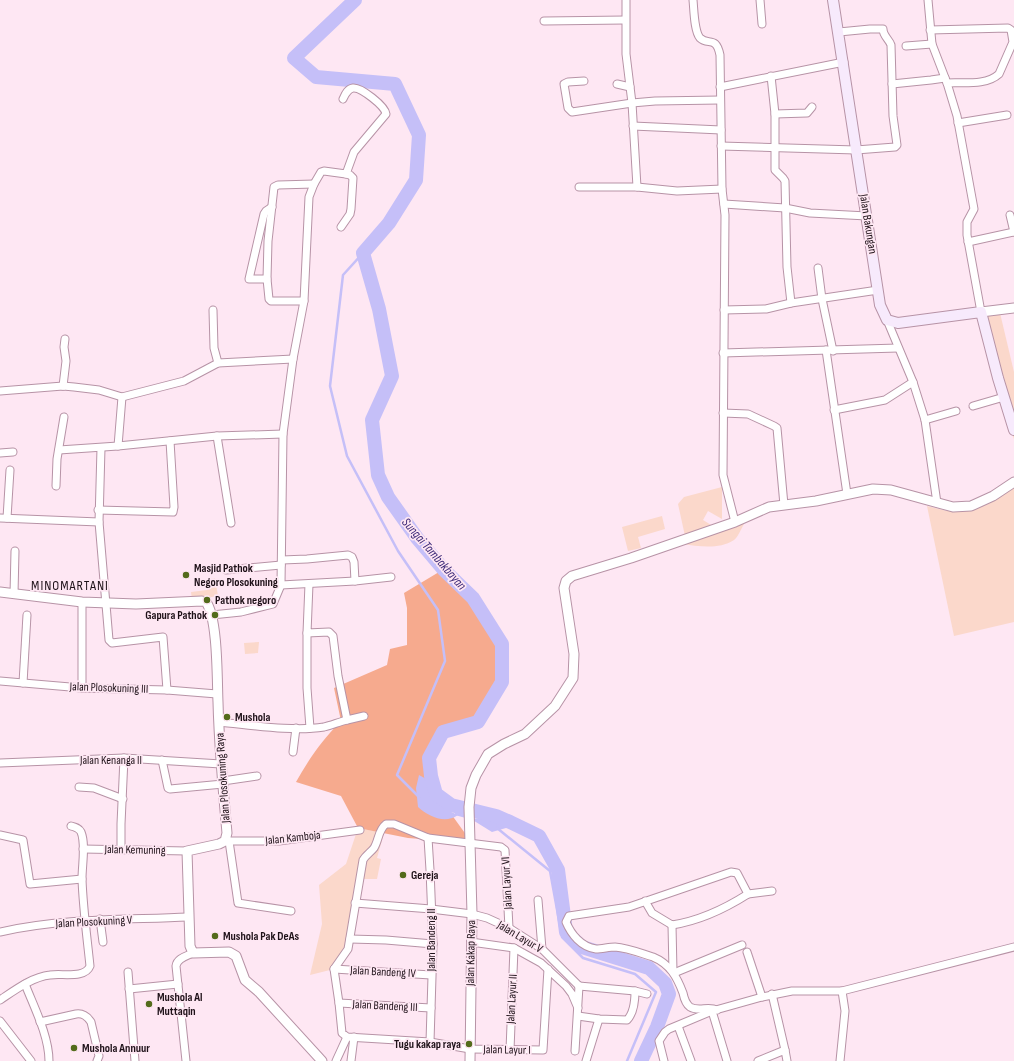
<svg xmlns="http://www.w3.org/2000/svg" width="1014" height="1061" font-family="'Sofia Sans Condensed',sans-serif">
<style>
.green{fill:#fbd8cb}
.forest{fill:#f6aa8e}
.water{fill:#c5bff8}
.lines{fill:none;stroke-linecap:round;stroke-linejoin:round}
.stream{stroke:#c5bff8;stroke-width:2.5}
.river{stroke:#c5bff8;stroke-width:14}
.minor-casing{stroke:#b793a6;stroke-width:9}
.tertiary-casing{stroke:#b793a6;stroke-width:11}
.secondary-casing{stroke:#b793a6;stroke-width:12}
.minor{stroke:#fff;stroke-width:7}
.tertiary{stroke:#fff;stroke-width:9}
.secondary{stroke:#f7eafc;stroke-width:10}
.poi-dot{fill:#536b1b;stroke:#fee7f3;stroke-width:1.5}
.labels{text-anchor:middle;dominant-baseline:central;stroke-width:3.5;stroke-linejoin:round;paint-order:stroke}
.street-label{font-size:12px;fill:#1e1118;stroke:#fee7f3}
.poi-label{font-size:12px;font-weight:bold;fill:#1e1118;stroke:#fee7f3;text-anchor:start}
.water-label{font-size:13px;font-style:italic;fill:#3c2978;stroke:#fee7f3}
.quarter-label{font-size:14px;letter-spacing:1px;fill:#1e1118;stroke:#fee7f3}
</style>
<rect width="100%" height="100%" fill="#fee7f3"/>
<!-- green -->
<g class="green">
<polygon points="1000,313 1014,372 1014,439 1005,414 978,315"/>
<polygon points="1014,483 1014,622 954,636 927,506 947,511 970,508"/>
<polygon points="722,487 722,519 708,511 703,520 716,528 685,536 678,504 684,497"/>
<polygon points="662,516 665,529 638,537 641,548 628,551 622,527"/>
<path d="M744,524C741,529 738,537 734,540C718,550 699,546 681,544L726,526Z"/>
<polygon points="215,578 218,596 192,600 191,592 207,590 205,580"/>
<polygon points="259,642 258,653 245,654 244,643"/>
<polygon points="358,828 384,833 377,858 381,859 377,879 363,879 357,904 350,949 334,969 310,975 322,924 319,885 346,864"/>
</g>
<!-- forest -->
<path class="forest" d="M439,572L468,600L498,646L499,685L477,720L441,730L424,760L431,796L449,811L472,843L408,838L358,828L341,796L296,782C309,759 322,740 341,721L334,688L387,665L390,649L407,645V608L404,593Z"/>
<!-- water -->
<g class="water">
<path d="M419,775L428,780L431,796L449,811L458,815C445,824 429,817 418,807L416,788Z"/>
<polygon points="496,816 510,822 506,828 492,832 471,819"/>
</g>
<g class="lines">
<!-- stream -->
<g class="stream">
<polyline points="363,253 343,275 330,386 347,456 398,551 438,610 445,661 397,775 419,797"/>
<polyline points="456,814 467,817"/>
<polyline points="497,828 550,871 562,937 583,958 635,974 656,992 627,1061"/>
</g>
<!-- river -->
<polyline class="river" points="355,0 294,58 316,77 395,84 419,135 416,180 389,223 363,253 379,309 392,376 372,420 378,475 388,497 417,538 444,570 473,598 502,644 502,682 478,722 443,732 429,758 431,776 436,794 451,805 496,816 510,822 539,836 558,870 566,932 582,947 649,968 665,983 669,994 657,1027 641,1061"/>
<!-- minor casing -->
<g class="minor-casing">
<g id="minor">
<polyline points="626,0 626,54 632,103 637,187"/>
<path d="M693,0C694,9 694,31 700,38C708,46 716,35 720,55L722,189L725,215L723,475L735,522"/>
<polyline points="760,0 762,24"/>
<polyline points="928,0 932,44 947,83 957,116 974,209 967,222 967,235 981,312"/>
<polyline points="544,21 625,20"/>
<path d="M930,30L1008,28L1011,30L1013,42L999,74C986,86 963,82 947,83"/>
<polyline points="906,46 932,44"/>
<polyline points="771,76 775,114 775,170 783,178 785,181 787,267 791,303"/>
<polyline points="584,81 568,82 564,84 568,108 572,112 632,103 655,101 720,100"/>
<polyline points="617,84 630,87"/>
<polyline points="892,84 931,80 945,78"/>
<polyline points="720,87 844,62"/>
<polyline points="775,114 807,113 812,107"/>
<polyline points="958,123 1007,115"/>
<polyline points="633,126 721,130"/>
<path d="M721,146L856,150L895,147L897,145L893,116L891,45C889,39 883,36 883,29H870L839,32"/>
<polyline points="579,187 637,187 677,191 722,189"/>
<polyline points="724,204 785,208 810,213 867,216"/>
<polyline points="1010,215 1014,232"/>
<polyline points="341,227 350,214 351,209 353,178 350,175 346,174"/>
<polyline points="968,242 1014,232"/>
<polyline points="818,268 822,299 833,351"/>
<polyline points="267,279 249,279 264,214 266,211 272,207"/>
<polyline points="304,301 271,301 269,299 267,279 268,241 274,187 278,185 314,184"/>
<polyline points="213,310 214,348 218,363"/>
<polyline points="724,310 766,309 791,303 878,290"/>
<polyline points="887,320 913,382 925,420 937,503"/>
<polyline points="826,350 847,494"/>
<polyline points="723,353 898,348"/>
<polyline points="63,386 66,361 64,347 65,339"/>
<polyline points="0,391 63,386 74,387 99,390 122,397 184,381 218,363 293,359"/>
<polyline points="973,406 1004,397"/>
<polyline points="834,410 885,400 913,382"/>
<polyline points="723,413 748,414 774,426 777,428 784,505"/>
<polyline points="925,420 956,411"/>
<polyline points="217,436 231,523"/>
<polyline points="118,446 122,397"/>
<polyline points="101,448 99,522 109,640 112,643 163,637 167,690"/>
<polyline points="59,450 118,446 217,436 283,434"/>
<polyline points="0,453 13,452"/>
<polyline points="56,486 57,459 64,417"/>
<polyline points="98,510 173,512 174,507 170,441"/>
<polyline points="0,518 99,522"/>
<polyline points="7,518 10,470"/>
<polyline points="282,560 307,559 348,555 352,557 354,562 355,581"/>
<polyline points="226,570 281,565"/>
<polyline points="281,585 355,581 391,577"/>
<polyline points="14,594 15,551"/>
<polyline points="82,602 82,688"/>
<path d="M212,615L241,612L273,604L281,585L283,434L293,359L304,301L309,197L314,184L321,172L324,171L346,174L354,152L386,114C385,106 361,87 353,88C347,89 345,95 343,99"/>
<polyline points="307,633 307,688 310,728"/>
<polyline points="0,681 82,688 167,690 217,694"/>
<polyline points="23,683 27,615"/>
<polyline points="347,720 364,716"/>
<path d="M219,722C251,725 293,732 324,727C332,725 339,722 347,720L338,676L333,636L329,632L307,633L309,584"/>
<polyline points="293,752 296,728"/>
<polyline points="162,760 168,788 170,789 223,784"/>
<polyline points="0,763 124,758 221,764"/>
<polyline points="223,781 257,776"/>
<polyline points="79,787 94,788 123,799"/>
<polyline points="0,835 23,840 30,884 82,879"/>
<polyline points="428,838 430,870 433,944 430,1042"/>
<polyline points="225,841 279,841 360,830"/>
<polyline points="229,841 238,903 291,911"/>
<polyline points="83,849 187,851"/>
<polyline points="121,849 121,824 124,758"/>
<polyline points="748,894 772,891"/>
<polyline points="538,900 542,949"/>
<path d="M645,901L652,913L672,925C698,921 726,908 748,894L737,873L731,872L629,907L569,916L566,922C571,934 581,947 596,949C602,949 609,947 615,947C628,948 640,953 653,957C670,964 677,977 683,993C684,998 686,1004 690,1007C698,1012 708,1006 717,1010"/>
<polyline points="355,903 431,909 472,914 487,918 509,928 542,949 579,986"/>
<polyline points="100,919 103,942"/>
<polyline points="672,925 673,972"/>
<path d="M509,928L505,850L501,847L428,838L394,824H386C378,830 379,840 374,848C371,852 366,855 363,860L348,949L334,969L339,1003L342,1033L347,1037L430,1042L470,1049L543,1050L548,969"/>
<path d="M0,932C62,918 125,920 188,917"/>
<polyline points="350,939 386,940 433,944"/>
<polyline points="471,942 514,948 541,963 566,986 572,994 578,1008"/>
<polyline points="747,952 762,997"/>
<polyline points="334,969 431,975"/>
<polyline points="128,972 135,1061"/>
<polyline points="674,973 742,945"/>
<path d="M25,984C34,1007 49,1036 49,1061"/>
<polyline points="579,986 635,991 647,994"/>
<polyline points="129,989 178,984"/>
<polyline points="772,994 785,1050"/>
<path d="M0,1000C15,990 32,977 50,975C62,973 85,979 90,966C87,937 83,908 82,879C82,865 86,844 81,832C79,828 75,827 71,826"/>
<polyline points="339,1003 431,1008"/>
<polyline points="712,1011 727,1061"/>
<path d="M578,1016L599,1019L627,1020C634,1013 635,1000 635,991"/>
<polyline points="0,1021 31,1061"/>
<path d="M40,1022L76,1014C83,1013 87,1016 91,1022L99,1056L97,1061"/>
<polyline points="678,1026 691,1061"/>
<polyline points="510,1050 514,948"/>
<polyline points="575,1051 579,986"/>
<path d="M186,1061L176,966C177,958 187,956 193,953"/>
<polyline points="336,1061 347,1037"/>
<polyline points="351,1061 354,1037"/>
<polyline points="586,1061 599,1019"/>
<polyline points="664,1061 659,1041 665,1032 669,1029 712,1011 762,997 792,991 842,991 1014,947"/>
<polyline points="758,1061 785,1050 787,1061"/>
<polyline points="840,1061 845,1011 842,991"/>
</g>
</g>
<!-- tertiary casing -->
<g class="tertiary-casing">
<g id="tertiary">
<polyline points="981,312 1014,308"/>
<path d="M0,592L82,602L136,604L202,601L206,602C218,618 217,680 218,702C219,745 223,789 227,833L225,841L219,844L187,851L190,946L193,953L229,952L236,956L245,980L259,992L322,1061"/>
<polyline points="470,1061 472,914 469,807 471,788 476,775 488,754 504,744 525,734 555,706 573,678 574,654 564,588 566,581 572,576 631,558 735,522 769,507 816,501 873,489 891,490 953,507 971,506 993,496 1014,482"/>
</g>
</g>
<!-- secondary casing -->
<g class="secondary-casing">
<polyline id="secondary" points="833,0 880,305 887,320 898,323 981,312 998,378 1014,430"/>
</g>
<!-- minor -->
<use href="#minor" class="minor"/>
<!-- tertiary -->
<use href="#tertiary" class="tertiary"/>
<!-- secondary -->
<use href="#secondary" class="secondary"/>
</g>
<!-- markers -->
<g class="poi-dot">
<circle cx="186" cy="575" r="4"/>
<circle cx="207" cy="600" r="4"/>
<circle cx="215" cy="615" r="4"/>
<circle cx="227" cy="717" r="4"/>
<circle cx="403" cy="875" r="4"/>
<circle cx="215" cy="936" r="4"/>
<circle cx="149" cy="1004" r="4"/>
<circle cx="469" cy="1044" r="4"/>
<circle cx="74" cy="1048" r="4"/>
</g>
<g class="labels">
<!-- street labels -->
<g class="street-label">
<text transform="translate(868 224) rotate(81)">Jalan Bakungan</text>
<text transform="translate(109 688) rotate(2)">Jalan Plosokuning III</text>
<text x="111" y="760">Jalan Kenanga II</text>
<text transform="translate(223 778) rotate(-94)">Jalan Plosokuning Raya</text>
<text transform="translate(293 838) rotate(-6)">Jalan Kamboja</text>
<text transform="translate(135 850) rotate(1)">Jalan Kemuning</text>
<text transform="translate(507 883) rotate(-93)">Jalan Layur VI</text>
<text transform="translate(94 922) rotate(-3)">Jalan Plosokuning V</text>
<text transform="translate(520 937) rotate(31)">Jalan Layur V</text>
<text transform="translate(431 940) rotate(-90)">Jalan Bandeng II</text>
<text transform="translate(471 953) rotate(-89)">Jalan Kakap Raya</text>
<text transform="translate(383 972) rotate(3)">Jalan Bandeng IV</text>
<text transform="translate(512 999) rotate(-87)">Jalan Layur II</text>
<text transform="translate(385 1006) rotate(3)">Jalan Bandeng III</text>
<text transform="translate(507 1050) rotate(1)">Jalan Layur I</text>
</g>
<!-- poi labels -->
<g class="poi-label">
<text x="194" y="568">Masjid Pathok<tspan x="194" dy="14">Negoro Plosokuning</tspan></text>
<text x="215" y="600">Pathok negoro</text>
<text x="207" y="615" text-anchor="end">Gapura Pathok</text>
<text x="235" y="717">Mushola</text>
<text x="411" y="875">Gereja</text>
<text x="223" y="936">Mushola Pak DeAs</text>
<text x="157" y="997">Mushola Al<tspan x="157" dy="14">Muttaqin</tspan></text>
<text x="461" y="1044" text-anchor="end">Tugu kakap raya</text>
<text x="82" y="1048">Mushola Annuur</text>
</g>
<!-- water labels -->
<g class="water-label">
<text transform="translate(434 554) rotate(49)">Sungai Tambakbayan</text>
</g>
<!-- quarter labels -->
<g class="quarter-label">
<text x="70" y="585">MINOMARTANI</text>
</g>
</g>
</svg>
